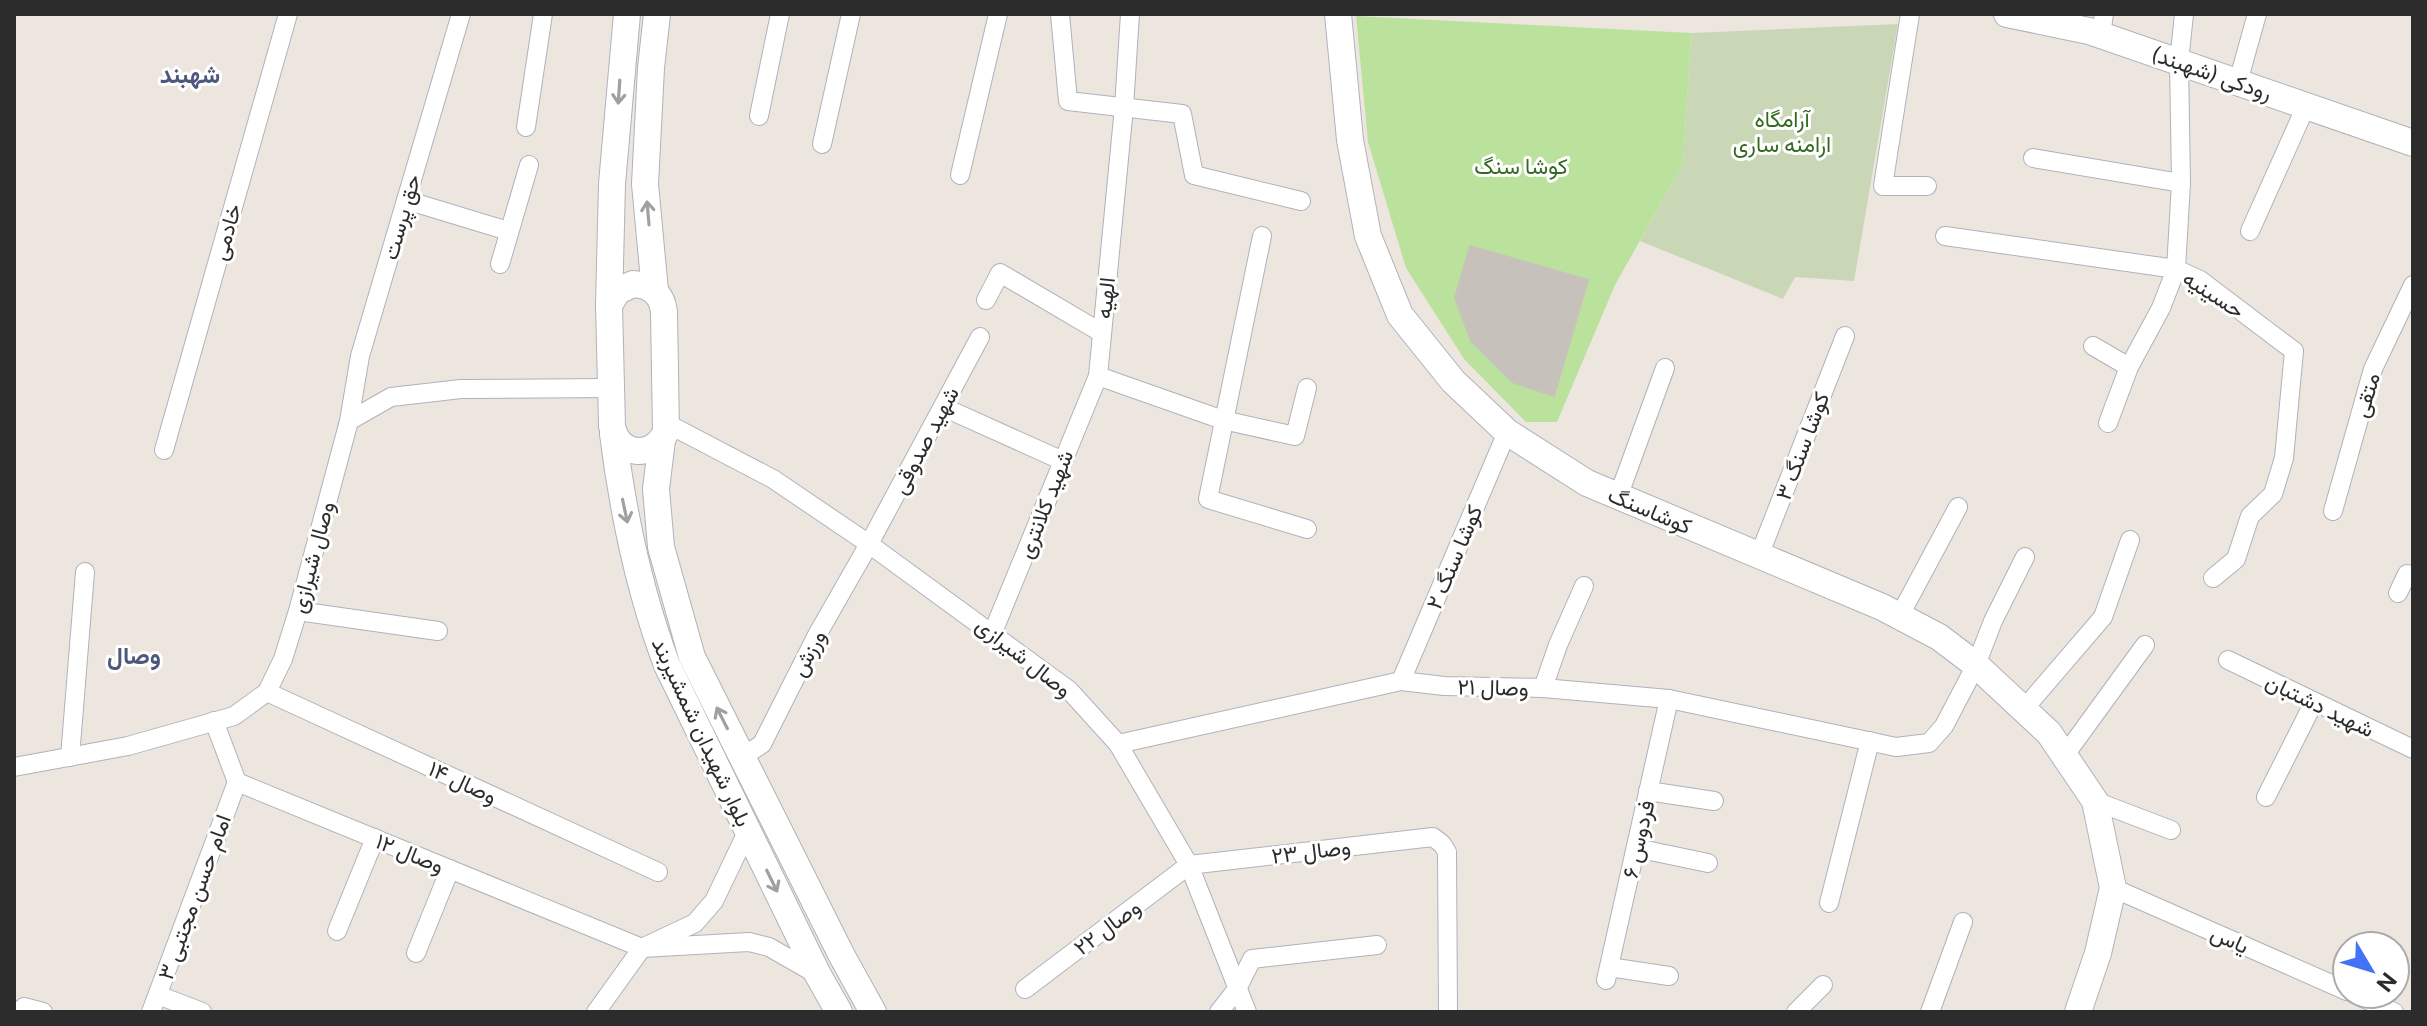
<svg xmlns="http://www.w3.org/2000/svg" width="2427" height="1026" font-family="'Public Sans',Vazirmatn,sans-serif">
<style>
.green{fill:#bae29d}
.cemetery{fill:#c9d7b6}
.building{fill:#c6c1ba;stroke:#c9c2b8;stroke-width:2}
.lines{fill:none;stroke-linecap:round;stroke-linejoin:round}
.street-casing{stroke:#afb2bc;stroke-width:20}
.secondary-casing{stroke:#afb2bc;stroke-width:28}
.street{stroke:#fff;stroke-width:18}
.secondary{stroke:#fff;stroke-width:26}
.oneway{stroke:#a0a0a0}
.labels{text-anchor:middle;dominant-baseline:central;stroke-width:6;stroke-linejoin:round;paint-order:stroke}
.street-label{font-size:22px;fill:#2c2c2c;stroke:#fff}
.park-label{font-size:22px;fill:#32691c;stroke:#fff}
.neighbourhood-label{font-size:24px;font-weight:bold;fill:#4d597c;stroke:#fff}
</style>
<rect width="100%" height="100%" fill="#ede6df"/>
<!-- green -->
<polygon class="green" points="1356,16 1691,33 1683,164 1615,285 1557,422 1526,422 1464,359 1406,268 1368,142"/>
<!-- cemetery -->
<polygon class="cemetery" points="1898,24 1854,281 1795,277 1783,299 1640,241 1683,164 1691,33"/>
<!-- building -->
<polygon class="building" points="1470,246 1588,280 1554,396 1512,382 1471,341 1455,298"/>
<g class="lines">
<!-- street casing -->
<g class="street-casing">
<g id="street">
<polyline points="1060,14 1068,101 1182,114 1194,175 1301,201"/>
<polyline points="1130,14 1124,107 1098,376 1223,420 1295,436 1307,388"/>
<polyline points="1910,14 1883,186 1927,186"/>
<polyline points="2184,14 2179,62 2181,183 2176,269 2200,280 2294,351 2284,458 2273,494 2250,516 2236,559 2213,578"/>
<polyline points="2101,35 2104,14"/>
<polyline points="2238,82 2257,14"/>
<polyline points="759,116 780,14"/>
<polyline points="526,127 543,14"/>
<polyline points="822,144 851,14"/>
<polyline points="2033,158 2181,183"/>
<polyline points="960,175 998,14"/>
<polyline points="406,200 508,231"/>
<polyline points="2250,231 2306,106"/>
<polyline points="1262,236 1208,499 1307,529"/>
<polyline points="1945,236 2176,269 2161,308 2129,367 2108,423"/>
<polyline points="500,264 529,165"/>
<polyline points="986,300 1000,273 1102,333"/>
<polyline points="2093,346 2129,367"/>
<polyline points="943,407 1063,461"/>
<polyline points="349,421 391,397 461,389 610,388"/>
<polyline points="668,424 773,479 869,544 1069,690 1118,744 1189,865 1247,1012"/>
<polyline points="164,450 288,14"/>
<polyline points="1618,497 1665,368"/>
<polyline points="2333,511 2373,369 2413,285"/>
<polyline points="1759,556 1845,336"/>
<polyline points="2398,593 2407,574 2413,576"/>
<polyline points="298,611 438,631"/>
<polyline points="1899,617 1958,507"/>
<polyline points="993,632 1098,376"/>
<polyline points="2228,660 2413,749"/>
<polyline points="1401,681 1507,432"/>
<polyline points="1543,688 1558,645 1584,586"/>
<polyline points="267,692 658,872"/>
<polyline points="2024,709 2103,617 2130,540"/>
<polyline points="214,721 237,782 642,948 749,942 769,947 818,975"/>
<polyline points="1118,744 1401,681 1444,686 1543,688 1669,699 1896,747 1929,743 1944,726 1976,665 1993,621 2025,557"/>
<polyline points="2065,755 2145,645"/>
<polyline points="70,757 85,572"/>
<polyline points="742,757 762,744 817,635 869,544 980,337"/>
<polyline points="14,767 128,746 234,716 267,692 283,659 298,611 349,421 360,356 461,14"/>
<polyline points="1648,791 1714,801"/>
<polyline points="2266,797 2314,702"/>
<polyline points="2095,801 2171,830"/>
<polyline points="1636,848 1708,863"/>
<polyline points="2113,888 2347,991"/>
<polyline points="1829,903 1870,741"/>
<polyline points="337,931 375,838"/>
<polyline points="416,953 450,869"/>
<polyline points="1609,967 1669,976"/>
<polyline points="1606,980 1669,699"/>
<polyline points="1025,989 1189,865 1433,837 1442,844 1447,852 1448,1012"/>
<polyline points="2354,994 2394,1012"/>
<polyline points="158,995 202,1012"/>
<polyline points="24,1007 43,1012"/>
<polyline points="151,1012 237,782"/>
<polyline points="596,1012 642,948 695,923 714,901 748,830"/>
<polyline points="1219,1012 1237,989 1252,959 1377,945"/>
<polyline points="1796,1012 1823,985"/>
<polyline points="1930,1012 1963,922"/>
</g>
</g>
<!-- secondary casing -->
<g class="secondary-casing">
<g id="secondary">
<polyline points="1338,14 1350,140 1368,236 1400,315 1453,381 1507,432 1587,483 1882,607 1939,637 1976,665 2049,733 2095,801 2113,888 2098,953 2078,1012"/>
<polyline points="2007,14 2089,31 2413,143"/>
<path d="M633,284C651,285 662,294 664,312L666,432C653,460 618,456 612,426L609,305L618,291Z"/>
<polyline points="655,291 645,184 651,68 657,14"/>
<polyline points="609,305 612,184 627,14"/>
<path d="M613,434C623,513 639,591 667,665L818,975L839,1012"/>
<polyline points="662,440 656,489 661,547 692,657 842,956 873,1012"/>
</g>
</g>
<!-- street -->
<use href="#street" class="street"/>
<!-- secondary -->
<use href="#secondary" class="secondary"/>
</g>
<!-- one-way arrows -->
<defs><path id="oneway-shaft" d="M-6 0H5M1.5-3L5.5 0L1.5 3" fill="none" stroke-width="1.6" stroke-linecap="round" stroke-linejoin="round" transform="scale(2)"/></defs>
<g class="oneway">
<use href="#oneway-shaft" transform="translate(619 92) rotate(94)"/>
<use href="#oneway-shaft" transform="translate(648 213) rotate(-95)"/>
<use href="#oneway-shaft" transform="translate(625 511) rotate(78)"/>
<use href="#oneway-shaft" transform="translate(722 718) rotate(-117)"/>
<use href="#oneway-shaft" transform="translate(772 881) rotate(64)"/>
</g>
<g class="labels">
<!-- street labels -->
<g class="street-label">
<text transform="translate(2212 73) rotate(19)">رودکی (شهبند)</text>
<text transform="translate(401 217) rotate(-74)">حق پرست</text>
<text transform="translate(226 232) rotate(-74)">خادمی</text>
<text transform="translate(2214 294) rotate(33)">حسینیه</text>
<text transform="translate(1105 298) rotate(-84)">الهیه</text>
<text transform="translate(2366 395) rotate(-73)">متقی</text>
<text transform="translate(925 440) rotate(-62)">شهید صدوقی</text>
<text transform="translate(1802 446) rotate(-69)">کوشا سنگ ۳</text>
<text transform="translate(1045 504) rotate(-68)">شهید کلانتری</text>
<text transform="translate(1650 510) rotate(23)">کوشاسنگ</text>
<text transform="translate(312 557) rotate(-75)">وصال شیرازی</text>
<text transform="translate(1454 557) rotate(-67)">کوشا سنگ ۲</text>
<text transform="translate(808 653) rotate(-62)">ورزش</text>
<text transform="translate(1024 657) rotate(38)">وصال شیرازی</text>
<text transform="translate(1493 687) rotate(1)">وصال ۲۱</text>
<text transform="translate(2320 705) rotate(26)">شهید دشتبان</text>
<text transform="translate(702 732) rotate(65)">بلوار شهیدان شمشیربند</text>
<text transform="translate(463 782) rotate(25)">وصال ۱۴</text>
<text transform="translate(1638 839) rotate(-77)">فردوس ۶</text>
<text transform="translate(1311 851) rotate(-7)">وصال ۲۳</text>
<text transform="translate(410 853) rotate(22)">وصال ۱۲</text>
<text transform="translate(194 897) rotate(-70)">امام حسن مجتبی ۳</text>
<text transform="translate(1107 927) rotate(-37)">وصال ۲۲</text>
<text transform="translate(2230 939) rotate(24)">یاس</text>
</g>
<!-- park labels -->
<g class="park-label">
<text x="1782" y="119">آرامگاه<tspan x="1782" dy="25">ارامنه ساری</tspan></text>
<text x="1521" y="166">کوشا سنگ</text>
</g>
<!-- neighbourhood labels -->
<g class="neighbourhood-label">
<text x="190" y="74">شهبند</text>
<text x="134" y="655">وصال</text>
</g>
</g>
<!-- border -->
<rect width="2427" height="1026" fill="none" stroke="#2c2c2c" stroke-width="32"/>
<!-- north arrow -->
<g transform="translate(2371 970) rotate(128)"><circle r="38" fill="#ffffff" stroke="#ababab" stroke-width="2"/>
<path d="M0-6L14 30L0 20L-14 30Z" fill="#4472f6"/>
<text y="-12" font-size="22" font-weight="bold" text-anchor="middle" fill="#2c2c2c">N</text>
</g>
</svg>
